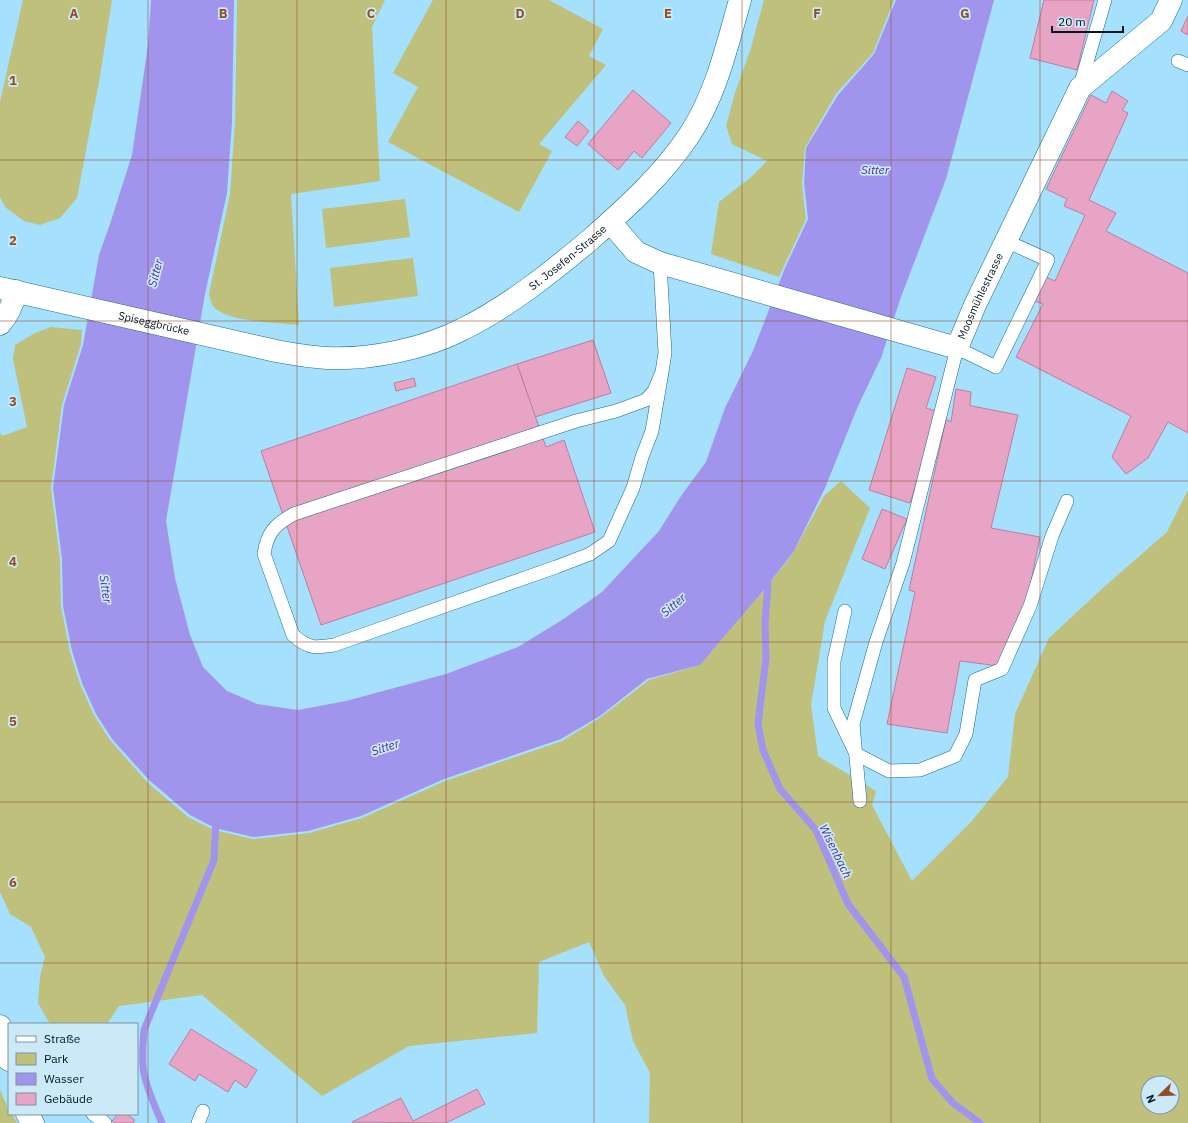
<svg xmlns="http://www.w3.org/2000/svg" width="1188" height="1123" font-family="'IBM Plex Sans',sans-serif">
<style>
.green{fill:#bfc07b;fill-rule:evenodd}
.water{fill:#a094ed}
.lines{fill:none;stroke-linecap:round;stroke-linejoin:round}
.stream{stroke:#a094ed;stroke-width:7}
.building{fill:#e8a4c5;stroke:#bd7d9d}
.lane-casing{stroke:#196d8c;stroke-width:14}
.street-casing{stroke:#196d8c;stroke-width:23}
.secondary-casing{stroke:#196d8c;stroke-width:23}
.lane{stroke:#fff;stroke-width:13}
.street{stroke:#fff;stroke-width:22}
.secondary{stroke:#fff;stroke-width:22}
.grid{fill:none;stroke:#924d24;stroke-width:1;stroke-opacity:0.55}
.labels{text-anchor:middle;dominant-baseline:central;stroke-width:3.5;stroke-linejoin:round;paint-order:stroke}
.street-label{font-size:11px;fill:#011822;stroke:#cce9f7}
.water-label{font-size:12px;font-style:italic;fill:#4a3196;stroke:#cce9f7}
.grid-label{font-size:13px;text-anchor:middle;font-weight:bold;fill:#924d24;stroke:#cce9f7;stroke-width:3.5;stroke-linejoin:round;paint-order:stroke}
</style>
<rect width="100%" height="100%" fill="#a5e0fc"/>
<!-- green -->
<g class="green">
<polygon points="23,0 112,0 100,76 77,198 60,218 40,225 24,221 5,207 0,197 0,102"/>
<path d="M237,0H385L372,27L380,181L291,194L299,325C280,323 225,322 213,306C211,303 210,298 209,294L230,194L235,122Z"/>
<polygon points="433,0 549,0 603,29 589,56 606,65 539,144 552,151 519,212 388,142 418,87 393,73"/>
<polygon points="764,0 894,0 873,53 836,94 805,148 802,183 806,219 779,277 711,254 719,202 750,178 767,161 732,144 726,126 735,93 750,51"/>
<polygon points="405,199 410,237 326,248 322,209"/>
<polygon points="413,258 418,296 334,307 330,268"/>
<path d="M51,327L82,330L81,344L62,405L51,488L60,559L61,606L70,652L80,684L94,715L110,740L147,782L188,817L214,830L253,839L309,833L362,818L445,781L562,741L601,717L649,680L700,665L768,585L788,560L794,551L824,496L841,481L870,508L825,621L811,705L818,756L876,791L872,805L912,881L971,822L1008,777L1015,714L1049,638L1104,587L1167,532L1188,490V1123H649L650,1073L633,1041L625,1005L604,976L589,942L539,962L537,1033L409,1046L322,1096L202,995L119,1006L107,1024H50L38,1003L40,976L45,957L31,927L10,914L0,892V432L2,436L27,427L13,359L15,345L35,333ZM1148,1083H1172V1107H1148Z"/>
<path d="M0,1089C2,1096 9,1108 9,1114H12L17,1123H0Z"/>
</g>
<!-- water -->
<polygon class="water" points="151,0 234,0 232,122 227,193 205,294 166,521 175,578 190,635 203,667 227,691 257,704 298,710 346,701 446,674 518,647 562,620 602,592 659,531 681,496 706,462 725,408 753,351 785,268 808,219 804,183 806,148 838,95 874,54 896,0 994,0 946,179 901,297 881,358 858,406 825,488 794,551 768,585 700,665 647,679 600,716 561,739 444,779 361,816 308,831 253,837 215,828 190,815 149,780 112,739 96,714 82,683 72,651 63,606 62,559 53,488 64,405 83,345 99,255 110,224 132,155 148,45"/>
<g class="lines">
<!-- stream -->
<g class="stream">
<polyline points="765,577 768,585 765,623 766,658 758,724 763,750 780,789 816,830 848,904 904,977 932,1079 953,1103 980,1123"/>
<path d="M162,1123C155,1107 148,1091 144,1074C141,1059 143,1045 144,1030L214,860L216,818"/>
</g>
</g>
<!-- building -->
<g class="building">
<polygon points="1044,0 1094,0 1077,70 1030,58"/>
<polygon points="1188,16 1188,35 1181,31"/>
<polygon points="633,90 671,123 642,158 634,151 618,170 588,144"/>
<polygon points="1112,91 1128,101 1122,110 1128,113 1089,200 1116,213 1106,231 1188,273 1188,433 1168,422 1148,458 1126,474 1112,457 1131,416 1016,357 1043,304 1035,301 1046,277 1055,281 1085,215 1064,206 1067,199 1046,189 1091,95 1106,103"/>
<polygon points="578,121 589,131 577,146 565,137"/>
<polygon points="593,340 611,393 535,417 517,364"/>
<polygon points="517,364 546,447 564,440 595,532 321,625 261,451"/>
<polygon points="907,368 936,377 926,408 939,412 910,503 869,490"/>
<polygon points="414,378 416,386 396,391 394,383"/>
<polygon points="956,389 971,392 970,405 972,406 1018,415 991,528 1040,537 1025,611 999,666 960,661 947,733 887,724 915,592 909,590 946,419 951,422"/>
<polygon points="882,509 907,519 885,569 862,559"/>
<polygon points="191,1029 257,1070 246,1088 235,1080 228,1092 199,1074 195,1081 169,1064"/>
<polygon points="477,1089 485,1104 446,1123 352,1122 401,1098 413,1121"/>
<polygon points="118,1114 126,1114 135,1120 133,1123 115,1123 112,1121"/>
</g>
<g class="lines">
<!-- lane casing -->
<g class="lane-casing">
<g id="lane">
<polyline points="1178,61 1188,65"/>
<polyline points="1080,86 1105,0"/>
<path d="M660,263L665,353L662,372L654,391L646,400L635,404L616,411L576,421L294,514C275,524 267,533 264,554L293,635C309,649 315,648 334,645L556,567L590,554L609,541L633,488L642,457L652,431L662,372"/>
<polyline points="845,611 834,661 834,708 856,754 889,771 920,770 955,756 966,734 975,680 1002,669 1030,606 1052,536 1067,501"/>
<polyline points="860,801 853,724 876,642 903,563 957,348 996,367 1048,260 1006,241"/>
<polyline points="93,1114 105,1123"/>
<polyline points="198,1123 203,1111"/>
</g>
</g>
<!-- street casing -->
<g class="street-casing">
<g id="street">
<path id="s1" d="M610,222L636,252L660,263L957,348L975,305L1080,88L1161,21L1171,0"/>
</g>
</g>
<!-- secondary casing -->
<g class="secondary-casing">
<g id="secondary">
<path id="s2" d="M0,288L276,351C292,354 309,357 327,358C369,360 425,349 463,329C508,307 553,271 591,239C627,207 663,175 690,134C716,94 727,46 740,0"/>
<path d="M0,324C9,314 13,304 16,291"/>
<polyline points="0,1026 9,1060"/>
<polyline points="27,1114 33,1123"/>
</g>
</g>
<!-- lane -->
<use href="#lane" class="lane"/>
<!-- street -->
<use href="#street" class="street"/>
<!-- secondary -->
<use href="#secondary" class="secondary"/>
</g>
<!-- grid -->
<path class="grid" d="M148,0V1123M297,0V1123M446,0V1123M594,0V1123M742,0V1123M891,0V1123M1040,0V1123M0,160H1188M0,321H1188M0,481H1188M0,642H1188M0,802H1188M0,963H1188"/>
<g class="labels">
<!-- street labels -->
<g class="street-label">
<text stroke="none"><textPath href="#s2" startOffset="602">St. Josefen-Strasse</textPath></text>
<text stroke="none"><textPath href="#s1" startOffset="432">Moosmühlestrasse</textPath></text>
<text stroke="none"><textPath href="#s2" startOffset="158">Spiseggbrücke</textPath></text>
</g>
<!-- water labels -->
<g class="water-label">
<text x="875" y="169">Sitter</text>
<text transform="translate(155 273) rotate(-75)">Sitter</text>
<text transform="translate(106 589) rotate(82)">Sitter</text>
<text transform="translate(673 605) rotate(-41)">Sitter</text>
<text transform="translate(385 747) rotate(-18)">Sitter</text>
<text transform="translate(836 851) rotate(64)">Wisenbach</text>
</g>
</g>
<g class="grid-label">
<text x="74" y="18">A</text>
<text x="223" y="18">B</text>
<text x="371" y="18">C</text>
<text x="520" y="18">D</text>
<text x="668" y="18">E</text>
<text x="817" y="18">F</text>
<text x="965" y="18">G</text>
<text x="13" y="85">1</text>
<text x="13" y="245">2</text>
<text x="13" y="406">3</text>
<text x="13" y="566">4</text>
<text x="13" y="726">5</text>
<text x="13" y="887">6</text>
</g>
<!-- legend -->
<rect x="8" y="1023" width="130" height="92" fill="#cce9f7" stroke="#7b95a2"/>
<rect x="16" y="1036" width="20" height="6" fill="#ffffff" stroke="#7b95a2"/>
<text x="44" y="1043" font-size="12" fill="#011822">Straße</text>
<rect x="16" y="1053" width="20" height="12" fill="#bfc07b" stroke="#7b95a2"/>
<text x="44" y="1063" font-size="12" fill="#011822">Park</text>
<rect x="16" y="1073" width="20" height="12" fill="#a094ed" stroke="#7b95a2"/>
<text x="44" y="1083" font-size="12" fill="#011822">Wasser</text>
<rect x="16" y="1093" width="20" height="12" fill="#e8a4c5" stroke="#7b95a2"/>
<text x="44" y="1103" font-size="12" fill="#011822">Gebäude</text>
<!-- north arrow -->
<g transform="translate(1160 1095) rotate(247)"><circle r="19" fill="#cce9f7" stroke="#7b95a2"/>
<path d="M0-3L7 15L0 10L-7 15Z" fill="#924d24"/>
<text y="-6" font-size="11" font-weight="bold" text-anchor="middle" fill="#011822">N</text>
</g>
<!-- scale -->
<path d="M1052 26v6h71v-6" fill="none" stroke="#011822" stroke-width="2"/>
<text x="1058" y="26" font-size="12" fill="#011822" stroke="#cce9f7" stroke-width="3" paint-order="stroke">20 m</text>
</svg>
